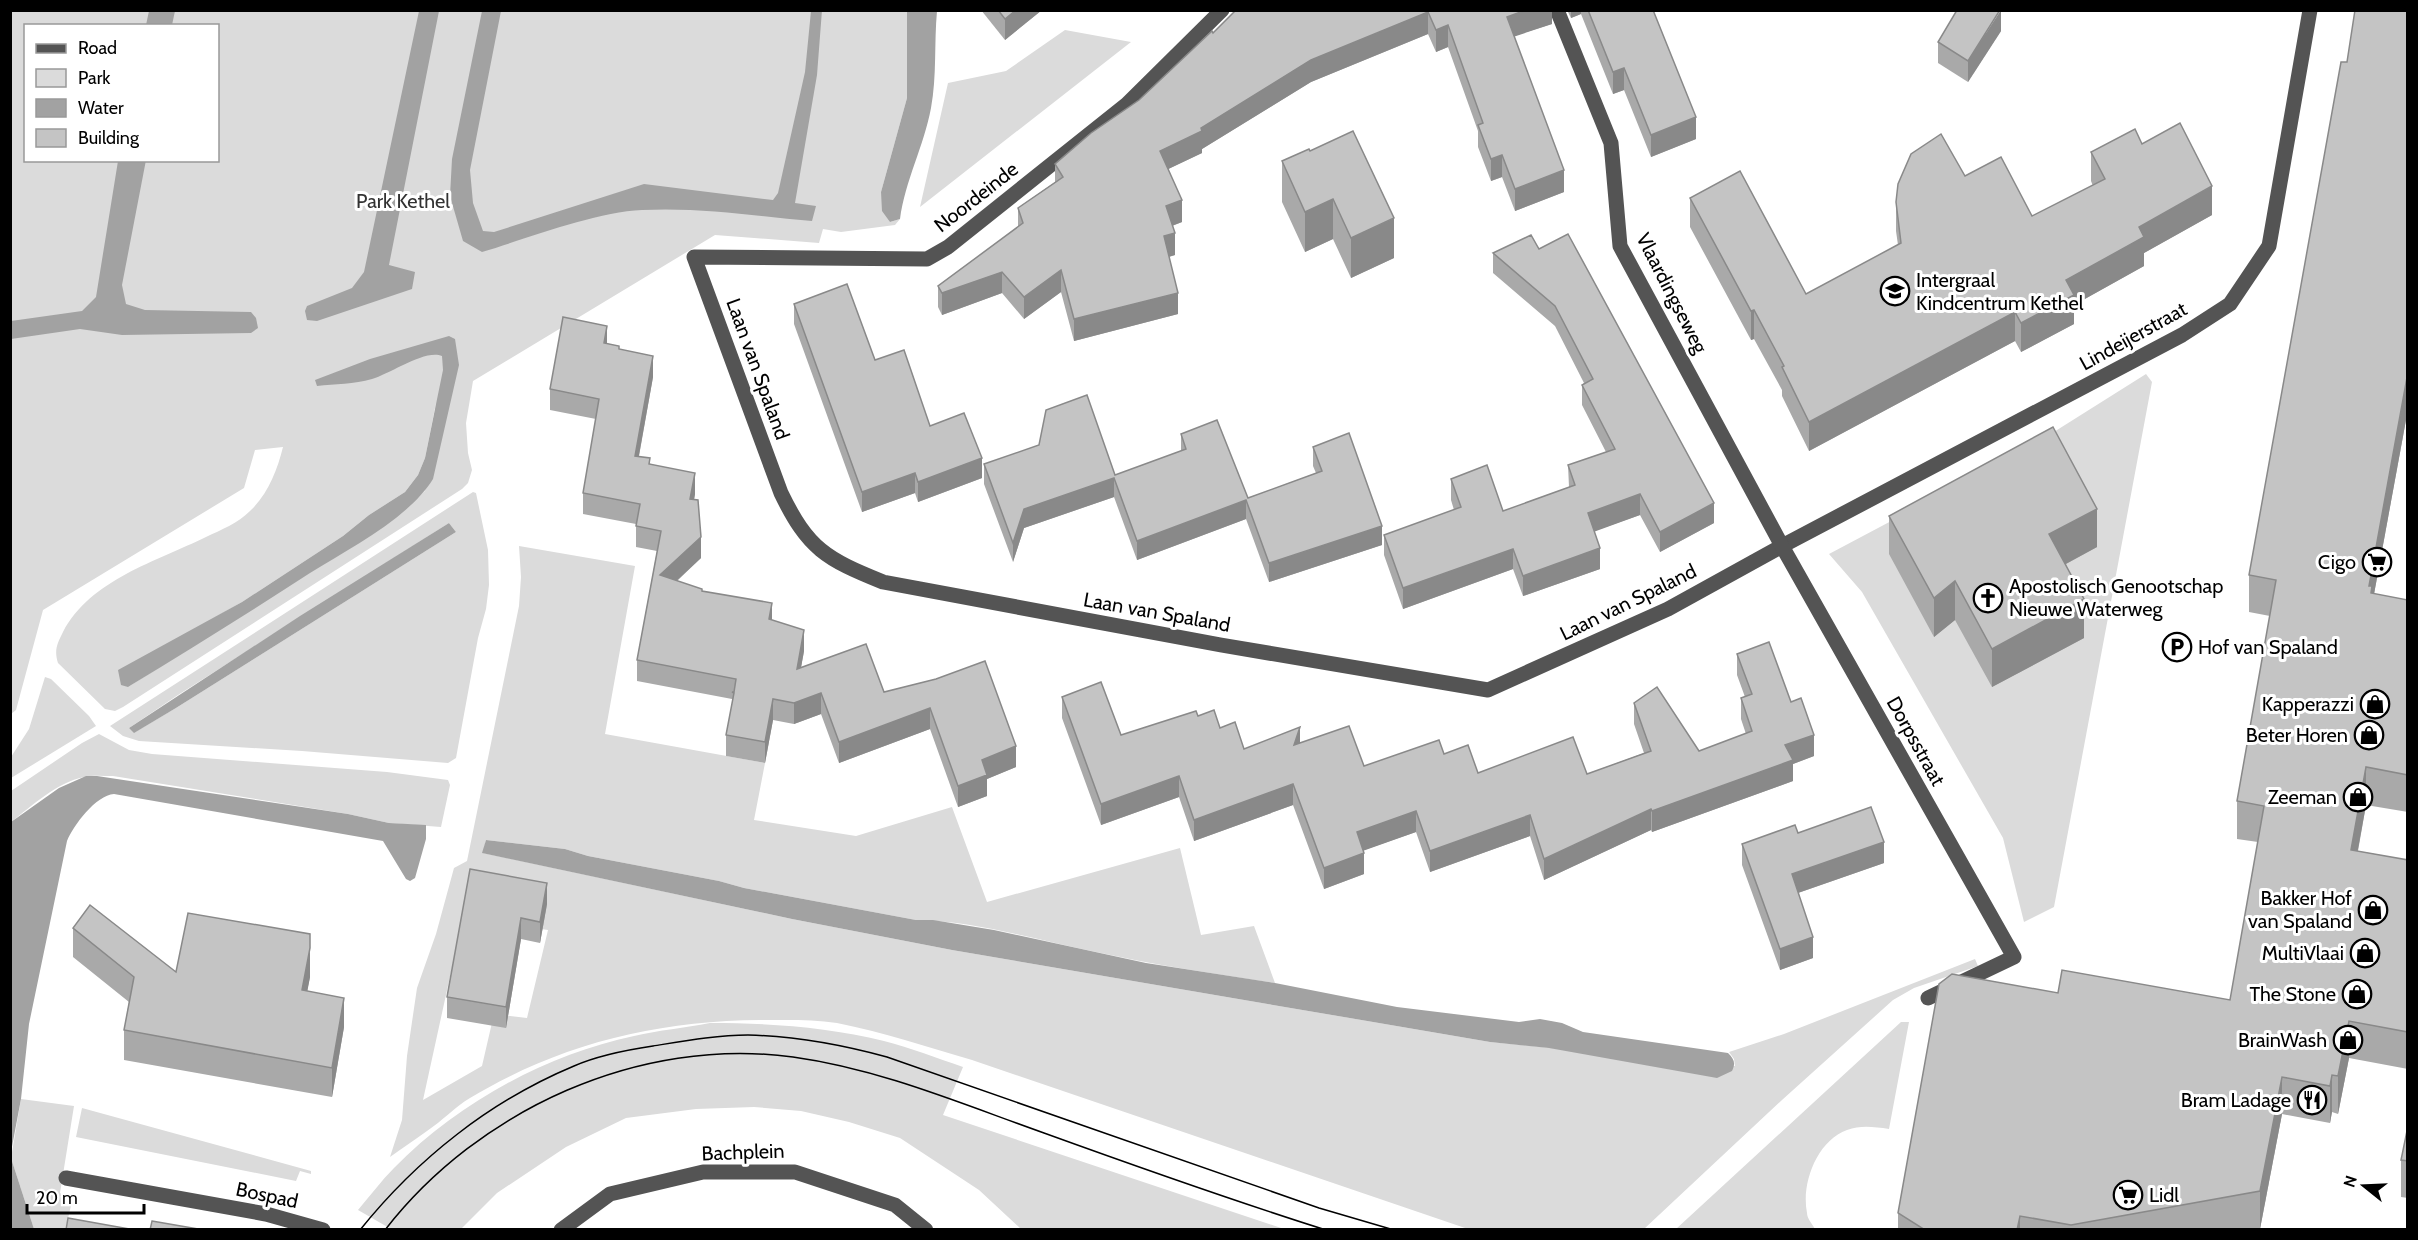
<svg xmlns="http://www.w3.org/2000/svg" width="2418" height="1240" font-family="Cabin,sans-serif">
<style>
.green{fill:#dbdbdb;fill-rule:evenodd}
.water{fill:#a2a2a2}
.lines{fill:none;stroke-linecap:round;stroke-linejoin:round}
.minor{stroke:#545454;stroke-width:15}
.tram{stroke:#000;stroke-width:1.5}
.wall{fill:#a9a9a9}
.shaded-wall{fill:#898989}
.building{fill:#c4c4c4;stroke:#898989;stroke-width:1.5}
.labels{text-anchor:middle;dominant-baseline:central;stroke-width:6;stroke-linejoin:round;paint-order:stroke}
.street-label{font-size:20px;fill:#000;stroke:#fff}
.park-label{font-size:20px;fill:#323232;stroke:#fff}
.poi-label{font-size:20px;fill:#000;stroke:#fff;text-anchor:end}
</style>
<rect width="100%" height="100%" fill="#fff"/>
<!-- green -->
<g class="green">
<path d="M10,11H907V98L881,192L890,222L900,219L895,225L841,232L823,229L819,243L715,235L473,381L466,423L468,453L472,470L468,483L462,489L123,707L115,711L105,709L58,663C54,650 57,644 63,632C90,580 157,561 206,537C221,530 238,523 250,511C268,494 277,471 283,447L255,450L244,488L43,610L16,710L11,714ZM26,26H218V160H26ZM436,403L425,491L377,530L128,687L191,631L242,602L343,536L369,515L405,492L418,475L425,458Z"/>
<polygon points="1065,30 1131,42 920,207 948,83 1006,71"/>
<polygon points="2146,374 2152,382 2054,907 2024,922 2003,838 1862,592 1829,554 2027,449"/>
<path d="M473,492L476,493L488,550L489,585L486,609L478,638L456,758L448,763L302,751L139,741L123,736L110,726ZM449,523L456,532L176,708L135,732L129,728L178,695Z"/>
<path d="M519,546L635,566L605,734L765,763L754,820L856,836L952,807L987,902L1180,848L1201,935L1254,926L1275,983C1215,974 1155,965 1096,952C1037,940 976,921 916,920L744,888L719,881L588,856L565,849L486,840L483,853L792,919L952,950L1490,1042L1735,1066L1734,1059L1729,1052L1784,1034L1975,959L1978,966L1914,988L1893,1000L1782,1100L1644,1229H1468L972,1060C927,1047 883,1032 837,1023C812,1019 784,1020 760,1020C655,1021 560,1044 470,1098C455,1107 442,1121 427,1131C415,1140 402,1148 390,1157L402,1120L407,1056L417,988L436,934L454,868L467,861L519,606L521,577ZM463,917L548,930L527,1018L494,1014L482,1066L423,1100Z"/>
<polygon points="45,677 51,679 89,716 96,726 11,778 11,757 29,729"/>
<path d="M99,734L129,750L152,754L387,772L448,780L450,785L441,827L389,823L348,814L113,776C103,776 93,775 84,777C57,782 32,806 11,822V791L82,743Z"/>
<path d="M1901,1022H1909L1889,1129C1874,1127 1861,1125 1847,1130C1817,1141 1801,1183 1807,1213C1807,1218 1812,1224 1815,1229H1676Z"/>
<path d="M710,1023C768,1023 827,1027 884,1041C911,1048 937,1058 963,1067L943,1115L1284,1229H1021L979,1190L900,1138L849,1122L801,1111L754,1107L696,1109L626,1118L566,1147L497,1193L461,1229H391L358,1210C370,1196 381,1181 394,1168C458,1103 545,1055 634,1036C659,1030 685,1028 710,1023Z"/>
<polygon points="21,1099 74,1106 60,1193 73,1197 66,1227 78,1229 34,1229 11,1158"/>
<polygon points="82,1108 311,1171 311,1174 300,1171 296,1181 76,1137"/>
</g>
<!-- water -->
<g class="water">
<polygon points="149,11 175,11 172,25 146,25"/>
<polygon points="419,11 439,11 389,265 415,272 412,289 317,321 307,320 305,311 307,306 352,288 364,272"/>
<path d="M482,11H501L470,170L473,203L483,231L494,232L644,184L773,200L778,193L805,72L811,11L822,10L817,75L795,203L816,206L812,221C756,216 699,207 642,210C595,212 529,238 482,252L463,241L450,196L452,159Z"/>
<path d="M907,11H937C934,43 937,76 931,108C924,146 905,181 900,219L890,222L882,211L881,192L907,98Z"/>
<polygon points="146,160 122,285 126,304 145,310 251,312 256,318 258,328 251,333 122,335 80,329 11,339 11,321 82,311 96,297 118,161"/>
<path d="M449,336L455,339L459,365L433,479C408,519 350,548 310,573C250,612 189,650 128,687L121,685L118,670L242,602L343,536L369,515L405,492L418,475L425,458L443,370L442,356C425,349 390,374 372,379C354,384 335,384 317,386L315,380L370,359Z"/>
<polygon points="449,523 456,532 176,708 134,733 129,728 300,616"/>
<path d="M86,776H97L348,814L389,823L426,825V839L415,878L410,881L406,879L383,841L114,794C96,795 73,826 67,841L29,1024L21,1099L11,1152V822L59,788Z"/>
<path d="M486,840L565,849L588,856L719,881L744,888L916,920H933L994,930L1146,963L1275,983L1397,1007L1519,1022L1540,1019L1562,1023L1583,1032L1728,1053C1734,1059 1736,1063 1732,1071L1717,1078L1549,1048L1490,1042L952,950L792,919L482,853Z"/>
<polygon points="11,1158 34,1229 11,1229"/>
</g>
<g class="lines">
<!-- minor -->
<g class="minor">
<path d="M1222,10L1127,104L948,247L927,259L694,257L781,493C808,549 826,559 883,582L1221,645L1488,690L1668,609L1782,546L2182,335L2230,304L2269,246L2310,10"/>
<polyline points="1557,10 1611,143 1620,246 1782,546 2014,957 1928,998"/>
<polyline points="66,1178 266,1214 323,1230"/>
<polyline points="561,1230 610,1194 703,1172 795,1172 895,1205 926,1230"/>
</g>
<!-- tram -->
<g class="tram">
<path d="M360,1230C417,1159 490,1101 574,1066C599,1055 626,1050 653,1046C684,1041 717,1035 748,1035C794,1036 843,1045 887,1057L1319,1208L1394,1230"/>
<path d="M385,1230C479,1109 640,1036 793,1057C880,1069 962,1104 1044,1133C1138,1167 1231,1200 1326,1230"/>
</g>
</g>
<!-- wall -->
<g class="wall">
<polygon points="981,10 1042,10 1005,40"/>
<polygon points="1236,10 1552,10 1552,24 1514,36 1564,192 1515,211 1502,177 1491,181 1478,147 1478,131 1448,47 1436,52 1428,34 1311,82 1202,149 1202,153 1168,169 1182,222 1172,226 1175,255 1169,257 1178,314 1074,341 1061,292 1024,319 1002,293 942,315 938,307 938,286 1018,227 1018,208 1055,182 1055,164 1139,100 1213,33"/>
<polygon points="1567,10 1653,10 1696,139 1651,157 1624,90 1613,94 1581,14 1571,18"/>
<polygon points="2001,31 1968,82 1938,63 1938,42"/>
<polygon points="2142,144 2212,215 2144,253 2144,266 2074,305 2074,324 2021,352 2015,341 1809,451 1782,396 1782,390 1754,339 1751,340 1690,227 1690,198 1806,294 1898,245 1896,231 1896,202 1965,176 2032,216 2093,186 2091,181 2091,152"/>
<polygon points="1310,151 1394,258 1351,278 1333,239 1305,252 1282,202 1282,161"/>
<polygon points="1539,249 1714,523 1660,552 1640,515 1594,531 1600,569 1523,596 1513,569 1403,609 1384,555 1384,535 1454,510 1451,500 1451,479 1503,511 1569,487 1568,465 1606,452 1582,405 1582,385 1584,383 1555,326 1493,273 1493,253"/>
<polygon points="794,304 875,360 930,426 982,478 918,502 915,493 862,512 794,324"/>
<polygon points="607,343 619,349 653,377 639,456 695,494 694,500 701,558 677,581 772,620 804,651 801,667 884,692 936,679 1016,767 987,779 987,796 958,807 930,729 839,763 821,714 794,724 773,720 765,763 726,756 726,735 732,704 732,699 637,681 637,660 657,551 636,547 636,524 583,514 583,493 596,419 550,410 550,389"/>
<polygon points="2408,409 2374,594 2408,600 2408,812 2366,805 2358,851 2408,860 2408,1069 2349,1058 2338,1114 2332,1112 2330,1123 2282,1114 2260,1229 2255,1230 1898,1230 1898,1213 2058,993 2230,1000 2258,842 2237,839 2237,801 2270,616 2249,612 2249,575"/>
<polygon points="1181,434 1248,498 1316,473 1313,466 1313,447 1382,545 1269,582 1246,519 1137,560 1114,497 1024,528 1013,562 984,484 984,464 1115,475 1181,451"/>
<polygon points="1889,516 2097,547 2066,564 2084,638 1992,687 1955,620 1934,637 1889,554"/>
<polygon points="1737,654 1791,702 1814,756 1793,764 1793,781 1652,832 1651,830 1544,880 1530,836 1430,872 1416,832 1364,850 1364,874 1324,889 1293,805 1194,841 1179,797 1101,825 1062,718 1062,697 1121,735 1198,716 1220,728 1244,749 1300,743 1364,766 1444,754 1478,773 1587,774 1644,753 1634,724 1634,703 1699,751 1746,734 1741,719 1741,698 1745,697 1737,675"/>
<polygon points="1798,833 1884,863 1798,893 1813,958 1780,970 1742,865 1742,844"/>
<polygon points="470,869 547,904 540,943 521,939 506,1028 447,1018 447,997"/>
<polygon points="73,928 176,972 310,977 307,991 344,1027 332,1097 124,1060 124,1030 129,1002 73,957"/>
<polygon points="2408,1126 2408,1198 2401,1197 2401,1160"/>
</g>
<!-- shaded-wall -->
<g class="shaded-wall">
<polygon points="1016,10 1042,10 1005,40 1005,19"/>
<polygon points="1526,10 1552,10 1552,24 1507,39 1507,17"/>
<polygon points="1571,10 1581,10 1581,14 1571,18"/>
<polygon points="2001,10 2001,31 1968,82 1968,61"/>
<polygon points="1428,12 1428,34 1311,82 1202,149 1202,153 1160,173 1160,151 1201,128 1311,60"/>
<polygon points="1448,25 1448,47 1436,52 1436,30"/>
<polygon points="1624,68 1624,90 1613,94 1613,72"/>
<polygon points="1696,117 1696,139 1651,157 1651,135"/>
<polygon points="1502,155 1502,177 1491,181 1491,159"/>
<polygon points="1564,170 1564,192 1515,211 1515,189"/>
<polygon points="2212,186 2212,215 2144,253 2144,266 2074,305 2074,324 2021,352 2021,323 2066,280 2139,227"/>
<polygon points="1333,199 1333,239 1305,252 1305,212"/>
<polygon points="1182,200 1182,222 1166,228 1166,206"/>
<polygon points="1394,218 1394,258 1351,278 1351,238"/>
<polygon points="1175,233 1175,255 1164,258 1164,236"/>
<polygon points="1061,270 1061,292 1024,319 1024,297"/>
<polygon points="1002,272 1002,293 942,315 942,293"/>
<polygon points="1178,293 1178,314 1074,341 1074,319"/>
<polygon points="1754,310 1754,339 1751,340 1751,311"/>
<polygon points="2015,312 2015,341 1809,451 1809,422"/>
<polygon points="607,326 607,347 604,343"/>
<polygon points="653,356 653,377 635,477 635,456"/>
<polygon points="2408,372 2408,409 2372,605 2369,586"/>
<polygon points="982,458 982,478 918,502 918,482"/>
<polygon points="695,473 695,494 690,520 690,499"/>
<polygon points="915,473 915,493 862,512 862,492"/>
<polygon points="1114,478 1114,497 1024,528 1013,562 1013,543 1024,509"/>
<polygon points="1640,494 1640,515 1588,534 1588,513"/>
<polygon points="1246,500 1246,519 1137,560 1137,541"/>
<polygon points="1714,503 1714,523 1660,552 1660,532"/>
<polygon points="2097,509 2097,547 2049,573 2049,534"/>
<polygon points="1382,526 1382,545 1269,582 1269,563"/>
<polygon points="701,537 701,558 660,596 660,575"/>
<polygon points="1600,548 1600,569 1523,596 1523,576"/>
<polygon points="1513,549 1513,569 1403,609 1403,588"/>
<polygon points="1955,581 1955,620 1934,637 1934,598"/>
<polygon points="2084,599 2084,638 1992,687 1992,649"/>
<polygon points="772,603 772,624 769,619"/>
<polygon points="804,630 804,651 797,690 797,669"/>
<polygon points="821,693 821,714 794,724 794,703"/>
<polygon points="773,699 773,720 765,763 765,742"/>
<polygon points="930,708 930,729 839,763 839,742"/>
<polygon points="1300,727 1300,748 1294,745"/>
<polygon points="1814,735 1814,756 1793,764 1793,781 1652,832 1652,811 1785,745"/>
<polygon points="1016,746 1016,767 987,779 987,796 958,807 958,786 982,760"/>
<polygon points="2366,767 2366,805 2351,887 2351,850"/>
<polygon points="1179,776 1179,797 1101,825 1101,804"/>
<polygon points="1293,784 1293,805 1194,841 1194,820"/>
<polygon points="1651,809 1651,830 1544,880 1544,859"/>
<polygon points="1416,811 1416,832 1357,853 1357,832"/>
<polygon points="1530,815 1530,836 1430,872 1430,851"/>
<polygon points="1884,842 1884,863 1792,895 1792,874"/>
<polygon points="1364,853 1364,874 1324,889 1324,868"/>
<polygon points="547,883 547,904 540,943 540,922"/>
<polygon points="521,918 521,939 506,1028 506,1007"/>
<polygon points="1813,937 1813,958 1780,970 1780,949"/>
<polygon points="310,948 310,977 302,1020 302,990"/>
<polygon points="344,998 344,1027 332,1097 332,1068"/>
<polygon points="2349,1021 2349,1058 2338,1114 2338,1076"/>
<polygon points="2332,1075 2332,1112 2330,1123 2330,1086"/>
<polygon points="2282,1077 2282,1114 2260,1229 2260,1191"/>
<polygon points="2020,1216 2020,1230 2017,1230"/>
</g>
<!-- building -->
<g class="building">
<polygon points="998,10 1016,10 1005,19"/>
<polygon points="1236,10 1526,10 1507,17 1564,170 1515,189 1502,155 1491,159 1478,125 1483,123 1448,25 1436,30 1428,12 1311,60 1201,128 1202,131 1160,151 1182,200 1166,206 1175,233 1164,236 1178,293 1074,319 1061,270 1024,297 1002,272 942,293 938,286 1023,223 1018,208 1063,177 1055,164 1091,133 1139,100 1212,31 1213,33"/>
<polygon points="1588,10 1653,10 1696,117 1651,135 1624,68 1613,72"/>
<polygon points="1957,10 2000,10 1968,61 1938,42"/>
<polygon points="2355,10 2408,10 2408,372 2369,586 2372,586 2371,593 2408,600 2408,775 2366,767 2351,850 2408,860 2408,1032 2349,1021 2338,1076 2332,1075 2330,1086 2282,1077 2260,1191 2071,1225 2020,1216 2017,1230 1925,1230 1898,1213 1939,984 1952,974 2058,993 2062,970 2230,1000 2264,806 2237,801 2276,580 2249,575 2341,62 2347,62"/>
<polygon points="2180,123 2212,186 2139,227 2144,237 2066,280 2074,295 2021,323 2015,312 1809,422 1782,367 1784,366 1754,310 1751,311 1690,198 1740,171 1806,294 1901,243 1896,202 1898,184 1911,154 1941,134 1965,176 2001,157 2032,216 2105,179 2091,152 2135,129 2142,144"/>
<polygon points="1353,131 1394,218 1351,238 1333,199 1305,212 1282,161 1309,149 1310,151"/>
<polygon points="1568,234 1714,503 1660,532 1640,494 1588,513 1600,548 1523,576 1513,549 1403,588 1384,535 1461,507 1451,479 1487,465 1503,511 1575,485 1568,465 1615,449 1582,385 1593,379 1555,306 1493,253 1531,235 1539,249"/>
<polygon points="847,284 875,360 904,350 930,426 964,413 982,458 918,482 915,473 862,492 794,304"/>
<polygon points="563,317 607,326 604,343 619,346 619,349 653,356 635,456 650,458 649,464 695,473 690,499 698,500 701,537 660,575 702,589 702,591 772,603 769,619 804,630 797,669 866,644 884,692 936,679 985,661 1016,746 982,760 987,775 958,786 930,708 839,742 821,693 794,703 773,699 765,742 726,735 734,693 732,692 734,692 736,679 637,660 661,531 636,526 640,504 583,493 599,399 550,389"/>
<polygon points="1087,395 1115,475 1186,449 1181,434 1217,420 1248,498 1322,471 1313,447 1349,433 1382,526 1269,563 1246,500 1137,541 1114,478 1024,509 1013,543 984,464 1039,445 1046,410"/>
<polygon points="2053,427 2097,509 2049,534 2084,599 1992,649 1955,581 1934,598 1889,516"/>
<polygon points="1769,642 1791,702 1801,698 1814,735 1785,745 1793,760 1652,811 1651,809 1544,859 1530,815 1430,851 1416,811 1357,832 1364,853 1324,868 1293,784 1194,820 1179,776 1101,804 1062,697 1101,682 1121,735 1196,711 1198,716 1214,710 1220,728 1235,722 1244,749 1300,727 1294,745 1349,726 1364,766 1439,740 1444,754 1468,745 1478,773 1573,737 1587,774 1651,751 1634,703 1657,687 1699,751 1752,731 1741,698 1752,694 1737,654"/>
<polygon points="1871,807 1884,842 1792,874 1813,937 1780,949 1742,844 1795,825 1798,833"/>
<polygon points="470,869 547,883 540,922 521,918 506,1007 447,997"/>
<polygon points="90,905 176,972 188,913 310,934 310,948 302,990 344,998 332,1068 124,1030 134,977 73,928"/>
<polygon points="2408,1126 2408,1161 2401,1160"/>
<polygon points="68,1218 135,1230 66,1230"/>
<polygon points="152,1221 204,1230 150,1230"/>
</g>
<!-- icons -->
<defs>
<g id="school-ring" transform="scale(1.5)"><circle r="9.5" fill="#fff" stroke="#000" stroke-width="1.5"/><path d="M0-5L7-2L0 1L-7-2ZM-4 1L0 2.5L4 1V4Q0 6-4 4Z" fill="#000"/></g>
<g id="supermarket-ring" transform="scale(1.5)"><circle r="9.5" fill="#fff" stroke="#000" stroke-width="1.5"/><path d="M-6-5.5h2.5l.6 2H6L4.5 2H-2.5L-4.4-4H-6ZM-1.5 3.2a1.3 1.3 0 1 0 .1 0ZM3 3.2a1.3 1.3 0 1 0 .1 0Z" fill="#000"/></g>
<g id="church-ring" transform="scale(1.5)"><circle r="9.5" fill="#fff" stroke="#000" stroke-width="1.5"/><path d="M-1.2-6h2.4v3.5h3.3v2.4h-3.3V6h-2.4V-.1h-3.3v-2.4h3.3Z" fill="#000"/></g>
<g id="parking-ring" transform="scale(1.5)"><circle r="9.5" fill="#fff" stroke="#000" stroke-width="1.5"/><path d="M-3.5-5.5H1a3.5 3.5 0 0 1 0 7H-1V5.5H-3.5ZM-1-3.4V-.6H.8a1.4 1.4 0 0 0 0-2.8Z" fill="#000"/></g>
<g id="shop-ring" transform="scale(1.5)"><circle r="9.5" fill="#fff" stroke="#000" stroke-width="1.5"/><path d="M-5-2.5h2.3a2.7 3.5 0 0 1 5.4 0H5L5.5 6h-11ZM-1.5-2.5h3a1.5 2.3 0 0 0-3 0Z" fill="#000"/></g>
<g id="restaurant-ring" transform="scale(1.5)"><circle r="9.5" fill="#fff" stroke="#000" stroke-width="1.5"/><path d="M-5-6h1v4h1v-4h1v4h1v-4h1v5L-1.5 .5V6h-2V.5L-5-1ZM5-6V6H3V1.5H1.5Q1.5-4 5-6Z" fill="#000"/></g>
</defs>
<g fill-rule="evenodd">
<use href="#school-ring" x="1895" y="291"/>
<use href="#supermarket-ring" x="2377" y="562"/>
<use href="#church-ring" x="1988" y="598"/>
<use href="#parking-ring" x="2177" y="647"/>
<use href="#shop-ring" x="2375" y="704"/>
<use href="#shop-ring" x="2369" y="735"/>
<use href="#shop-ring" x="2358" y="797"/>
<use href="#shop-ring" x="2373" y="910"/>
<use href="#shop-ring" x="2365" y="953"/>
<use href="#shop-ring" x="2357" y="994"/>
<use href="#shop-ring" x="2348" y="1040"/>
<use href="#restaurant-ring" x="2312" y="1100"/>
<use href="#supermarket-ring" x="2128" y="1195"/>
</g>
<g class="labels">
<!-- street labels -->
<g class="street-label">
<text transform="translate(976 197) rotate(-38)">Noordeinde</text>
<text transform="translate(1672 293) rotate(63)">Vlaardingseweg</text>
<text transform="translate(2133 336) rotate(-29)">Lindeijerstraat</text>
<text transform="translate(758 369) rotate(70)">Laan van Spaland</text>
<text transform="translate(1628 602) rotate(-26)">Laan van Spaland</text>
<text transform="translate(1157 612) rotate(10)">Laan van Spaland</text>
<text transform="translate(1916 741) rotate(61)">Dorpsstraat</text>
<text transform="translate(743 1152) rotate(-2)">Bachplein</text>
<text transform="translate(267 1195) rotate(12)">Bospad</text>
</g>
<!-- park labels -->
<g class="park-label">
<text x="403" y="201">Park Kethel</text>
</g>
<!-- poi labels -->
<g class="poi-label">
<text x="1916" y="280" text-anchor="start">Intergraal<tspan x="1916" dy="23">Kindcentrum Kethel</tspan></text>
<text x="2356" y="562">Cigo</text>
<text x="2009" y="586" text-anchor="start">Apostolisch Genootschap<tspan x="2009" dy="23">Nieuwe Waterweg</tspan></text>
<text x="2198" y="647" text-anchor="start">Hof van Spaland</text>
<text x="2354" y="704">Kapperazzi</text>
<text x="2348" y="735">Beter Horen</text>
<text x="2337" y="797">Zeeman</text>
<text x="2352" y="898">Bakker Hof<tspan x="2352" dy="23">van Spaland</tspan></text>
<text x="2344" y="953">MultiVlaai</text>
<text x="2336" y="994">The Stone</text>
<text x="2327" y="1040">BrainWash</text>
<text x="2291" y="1100">Bram Ladage</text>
<text x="2149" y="1195" text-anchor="start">Lidl</text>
</g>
</g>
<!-- border -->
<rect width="2418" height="1240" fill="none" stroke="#000000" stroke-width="24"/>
<!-- legend -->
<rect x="24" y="24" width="195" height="138" fill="#ffffff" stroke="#999999" stroke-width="1.5"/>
<rect x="36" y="44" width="30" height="9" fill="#545454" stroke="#999999" stroke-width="1.5"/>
<text x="78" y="54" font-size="18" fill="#000000">Road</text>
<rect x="36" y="69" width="30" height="18" fill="#dbdbdb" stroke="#999999" stroke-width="1.5"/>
<text x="78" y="84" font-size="18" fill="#000000">Park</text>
<rect x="36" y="99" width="30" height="18" fill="#a2a2a2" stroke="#999999" stroke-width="1.5"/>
<text x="78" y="114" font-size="18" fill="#000000">Water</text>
<rect x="36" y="129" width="30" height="18" fill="#c4c4c4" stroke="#999999" stroke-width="1.5"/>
<text x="78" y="144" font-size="18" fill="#000000">Building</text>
<!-- north arrow -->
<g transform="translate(2364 1186) rotate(288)" stroke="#ffffff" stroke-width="4.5" paint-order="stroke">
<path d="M0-4.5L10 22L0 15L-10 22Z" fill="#000000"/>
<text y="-9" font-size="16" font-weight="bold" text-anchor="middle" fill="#000000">N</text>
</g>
<!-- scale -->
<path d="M27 1204v9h117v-9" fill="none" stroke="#000000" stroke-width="3"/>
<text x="36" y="1204" font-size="18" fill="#000000" stroke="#ffffff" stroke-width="4.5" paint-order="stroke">20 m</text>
</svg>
